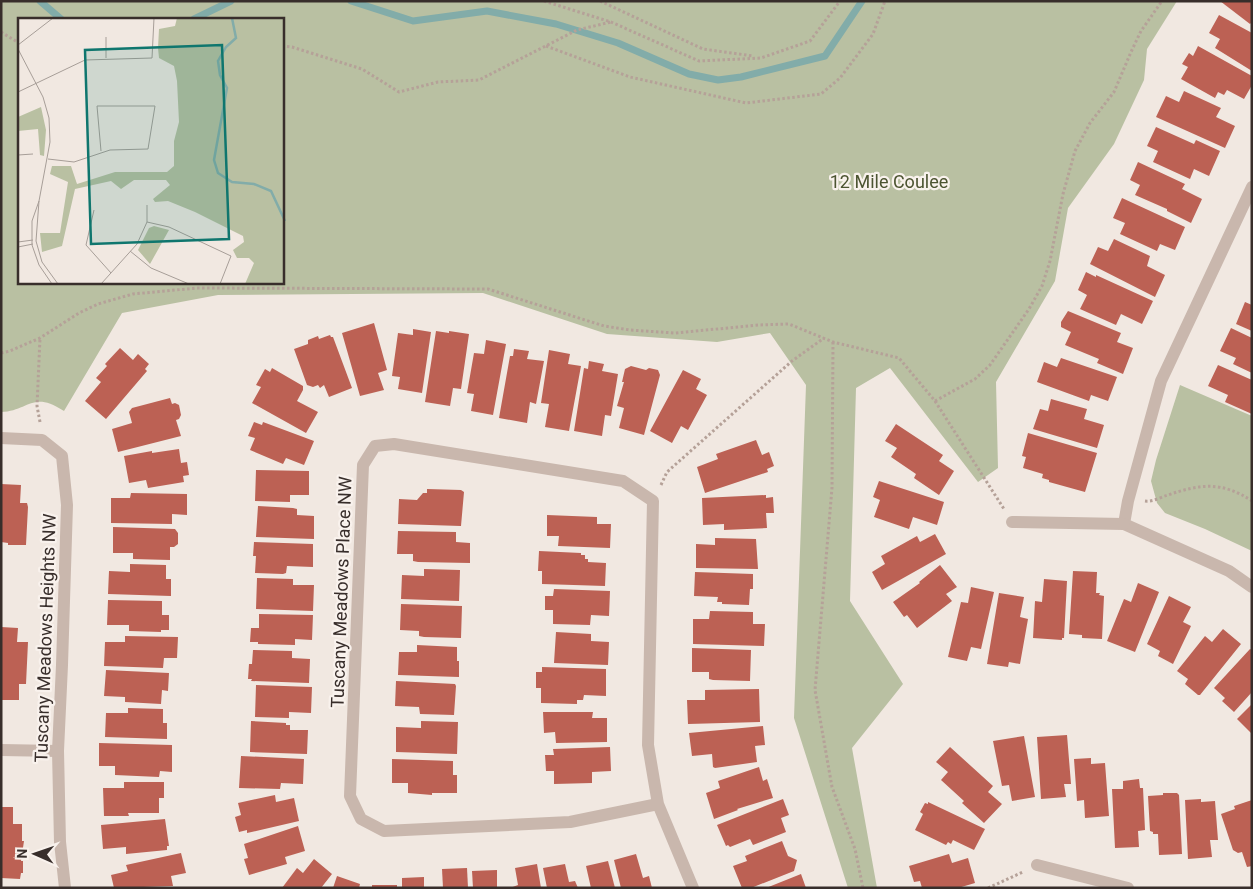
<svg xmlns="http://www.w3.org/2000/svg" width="1253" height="889" font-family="Roboto,sans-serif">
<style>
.green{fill:#b9c0a2;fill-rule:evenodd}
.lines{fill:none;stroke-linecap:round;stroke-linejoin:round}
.stream{stroke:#82aca9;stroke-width:7}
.building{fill:#bc6154}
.path{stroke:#b5a198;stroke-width:3;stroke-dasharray:2.5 2.5;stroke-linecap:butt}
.minor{stroke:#c9b7ad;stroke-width:12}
.labels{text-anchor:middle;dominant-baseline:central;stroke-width:4.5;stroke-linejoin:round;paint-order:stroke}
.park-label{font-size:18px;fill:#4c5431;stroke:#f9f2ed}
.street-label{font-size:18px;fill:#382e2b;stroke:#f9f2ed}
.inset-river{fill:none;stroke:#82aca9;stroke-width:2.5}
.inset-road{fill:none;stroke:#a79e98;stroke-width:1}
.view{fill:#0f766e;fill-opacity:0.15;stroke:#0f766e;stroke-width:2.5}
.inset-edge{fill:none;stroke:#382e2b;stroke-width:2.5}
</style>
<rect width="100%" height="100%" fill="#f1e8e1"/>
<!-- green -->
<g class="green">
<path d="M1,1H1177L1147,49L1144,80L1114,144L1068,208L1055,281L996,382L998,468L978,482L890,368L856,388L850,601L903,684L852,748L877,888H848L794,718L806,385L770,333L717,342L607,334L483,293L218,295L122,313L64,411C32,390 29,411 1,412ZM19,19H282V282H19Z"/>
<polygon points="1180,385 1252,416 1252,551 1205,529 1165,513 1157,503 1151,481 1156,460"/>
</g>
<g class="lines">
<!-- stream -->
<g class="stream">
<polyline points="40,1 61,19"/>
<polyline points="351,1 413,21 487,11 556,24 618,43 689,74 718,80 741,77 825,56 862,1"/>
<polyline points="194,19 231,1"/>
</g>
</g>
<!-- building -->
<g class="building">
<polygon points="1220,1 1252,1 1252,22 1250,24"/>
<polygon points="1219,15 1252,33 1252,71 1215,48 1220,39 1209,33"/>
<polygon points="1198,46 1252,76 1252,85 1244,99 1227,90 1224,95 1218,92 1215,98 1181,79 1188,67 1182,64 1189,53 1193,56"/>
<polygon points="1184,91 1221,108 1216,117 1235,126 1225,148 1156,117 1166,96 1179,102"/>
<polygon points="1156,127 1194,144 1196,140 1220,151 1209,176 1194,169 1190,179 1153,162 1158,151 1147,146"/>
<polygon points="1138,162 1185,184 1182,189 1202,199 1191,223 1167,211 1167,209 1135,195 1140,185 1130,180"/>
<polygon points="1122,198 1185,227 1175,250 1160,244 1157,251 1120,234 1125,223 1113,218"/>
<polygon points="1114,239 1150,256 1147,266 1165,275 1155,297 1090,264 1098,247 1108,251"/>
<polygon points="1086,272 1096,277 1096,275 1153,301 1142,324 1121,314 1116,325 1080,309 1087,295 1078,290"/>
<polygon points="1245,302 1252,305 1252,331 1236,324"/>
<polygon points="1068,311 1121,333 1117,342 1133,348 1123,374 1097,363 1099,359 1065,345 1071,332 1061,327 1061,322"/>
<polygon points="374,323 387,370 378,373 384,390 360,396 342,333"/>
<polygon points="1231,328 1252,338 1252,373 1233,364 1236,358 1220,351"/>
<polygon points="413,329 431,332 422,393 398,389 400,377 392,376 398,333 413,335"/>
<polygon points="436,331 449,333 449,331 469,334 461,389 453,388 450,406 425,402"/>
<polygon points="330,335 331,337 333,337 352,388 329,397 324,385 320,388 318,385 313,387 307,385 294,349 308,344 308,340 318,336 319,339"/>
<polygon points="486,340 506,344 493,415 471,411 474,394 467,393 474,353 484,354"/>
<polygon points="120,348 133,360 138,354 149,364 145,369 147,371 106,419 85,401 101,382 96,378 107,366 105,364"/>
<polygon points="514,349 529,351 527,359 544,361 536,404 530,402 527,423 499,418 510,356 513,356"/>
<polygon points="549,350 570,354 568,364 581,366 569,431 545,427 549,404 541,403"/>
<polygon points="1061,358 1117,377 1108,401 1091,395 1089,401 1037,382 1044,362 1057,367"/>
<polygon points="589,361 604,364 602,371 618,374 611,416 605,415 602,436 574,431 584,368 588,369"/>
<polygon points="1218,365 1252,380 1252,414 1225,402 1228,395 1208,386"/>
<polygon points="631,366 646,370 649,368 658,370 660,375 644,435 619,428 624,408 617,406 624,382 622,382 625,369"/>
<polygon points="272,368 303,386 303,390 297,401 318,412 306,433 252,403 261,387 256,385 265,369 270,372"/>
<polygon points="683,370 701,379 696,389 707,395 688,430 681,426 672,443 650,431"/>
<polygon points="170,398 172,404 175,403 179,405 181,415 179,419 176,420 181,436 118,452 112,429 132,423 129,412 132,408"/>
<polygon points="1051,399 1087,409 1084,419 1104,425 1097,448 1033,429 1040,409 1048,411"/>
<polygon points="254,422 262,425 263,422 314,441 304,465 286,458 283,464 250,450 255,438 248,436"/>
<polygon points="896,424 943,455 939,461 954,471 939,495 914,478 916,474 891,457 897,448 885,441"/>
<polygon points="1028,433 1097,453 1085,492 1049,482 1049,480 1042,478 1043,474 1023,468 1026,457 1022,456"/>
<polygon points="756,440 762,455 769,452 774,466 767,469 768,472 705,493 697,467 718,459 716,454"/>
<polygon points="179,449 181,463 187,462 189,475 183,476 184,482 148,488 146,480 129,483 124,456 152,451 152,453"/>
<polygon points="256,470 309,471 309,495 290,495 290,502 255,501"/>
<polygon points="879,481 944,502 937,525 913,517 909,529 874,517 880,500 873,497"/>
<polygon points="1,484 21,485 20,503 27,503 28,507 26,545 8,545 8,543 1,542"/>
<polygon points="427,489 461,490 464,492 461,526 398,524 399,499 417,500 423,493 427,493"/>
<polygon points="131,493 187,494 187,515 172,514 172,524 111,523 111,498 130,498"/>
<polygon points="766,495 766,498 773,497 774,513 766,513 767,528 724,530 724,524 703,525 702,498"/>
<polygon points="258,506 293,508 297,509 297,515 314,516 314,539 256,537"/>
<polygon points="547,515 597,517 597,524 611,524 610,548 558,546 559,536 547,536"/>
<polygon points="113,527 175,529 178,533 178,544 174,547 170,547 170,560 133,559 133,553 113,553"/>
<polygon points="398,531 456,532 456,542 470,543 470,563 418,562 413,561 413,554 397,554"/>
<polygon points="935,534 946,554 882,590 872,572 885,564 881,556 917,536 920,542"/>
<polygon points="715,538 756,539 758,569 696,568 696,544 715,545"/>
<polygon points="254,542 313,544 313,567 287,566 286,573 283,574 255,573 256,556 253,556"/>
<polygon points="539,551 581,553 581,555 585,555 585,559 588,559 588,562 606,563 605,586 542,584 542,571 538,571"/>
<polygon points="130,564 166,565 166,579 171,579 171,596 108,594 109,571 130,572"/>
<polygon points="940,565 957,587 946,594 952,601 917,628 907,615 904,617 893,602 920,583 919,582"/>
<polygon points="424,569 460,570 459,601 401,599 402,575 424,576"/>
<polygon points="1073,571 1097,572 1096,593 1100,593 1099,595 1104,596 1102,639 1082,638 1082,635 1069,634"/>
<polygon points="695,572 753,574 753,589 750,589 749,605 722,604 722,602 717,602 718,597 694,596"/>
<polygon points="257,578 293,579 293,585 314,585 313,611 256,609"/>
<polygon points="1044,579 1067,581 1064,638 1062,638 1062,640 1033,638 1035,601 1042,602"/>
<polygon points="1138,583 1159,592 1135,652 1107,641 1124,599 1131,602"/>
<polygon points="971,587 994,592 981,649 971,647 967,661 948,657 961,602 968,603"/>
<polygon points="554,589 610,591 609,616 591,615 590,625 553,624 553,610 545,610 545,596 553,596"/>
<polygon points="999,593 1024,597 1020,617 1028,619 1020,664 1009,662 1008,667 987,664"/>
<polygon points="1169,596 1191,607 1183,622 1191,626 1173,664 1158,656 1160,651 1147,644"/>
<polygon points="108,600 162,601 162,615 169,615 169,630 161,630 161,632 129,631 129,625 107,625"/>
<polygon points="401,604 462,606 461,638 424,637 419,636 419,631 400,630"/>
<polygon points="710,611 753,612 753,624 765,624 764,646 693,644 693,619 709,619"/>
<polygon points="259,614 313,615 312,640 295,639 295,645 258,644 258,642 250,642 251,628 259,628"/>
<polygon points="1,627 18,628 17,642 28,642 26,684 19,684 19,700 1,700"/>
<polygon points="1223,629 1241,644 1200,695 1198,695 1185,684 1188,679 1177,671 1205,636 1212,642"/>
<polygon points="556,632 591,634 591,641 609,642 608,665 554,663"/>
<polygon points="125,636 178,637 177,658 164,658 163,668 104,666 105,642 125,642"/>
<polygon points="417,645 457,647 457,661 459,661 459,677 398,675 399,652 417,652"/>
<polygon points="692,648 751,650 750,681 713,680 709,679 709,672 692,672"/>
<polygon points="1250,649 1252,650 1252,692 1234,712 1222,701 1225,698 1214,688"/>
<polygon points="253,650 292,651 292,658 310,659 309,683 251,681 252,679 248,679 249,664 252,664"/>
<polygon points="542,667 606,669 606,696 584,695 583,700 577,700 577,704 541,703 541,688 536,688 536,672 542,672"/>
<polygon points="106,670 169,673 168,691 162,690 161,704 125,702 125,697 104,696"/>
<polygon points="396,681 455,684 456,686 454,715 420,714 419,707 395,706"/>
<polygon points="256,685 312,687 311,713 289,712 289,718 255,717"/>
<polygon points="759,689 760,722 688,724 687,700 705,700 705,690"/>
<polygon points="1252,704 1252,734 1237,719"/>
<polygon points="128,708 163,709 163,723 167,723 167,739 105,737 106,713 128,713"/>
<polygon points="543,712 593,712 592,718 607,718 607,742 556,743 555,732 544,733"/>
<polygon points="251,721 286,723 286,725 290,725 290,730 308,730 307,754 250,752"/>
<polygon points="421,721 458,722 457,754 396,752 396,727 421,728"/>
<polygon points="763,726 765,745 755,746 757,762 715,768 713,767 712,754 692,756 689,733"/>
<polygon points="1067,735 1071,784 1064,784 1066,797 1041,799 1037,737"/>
<polygon points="1024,736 1035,797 1012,801 1009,785 1002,786 993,741"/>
<polygon points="99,743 172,745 172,772 160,771 159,777 115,775 115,766 99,766"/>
<polygon points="610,747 611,771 592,772 592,783 554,784 554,771 546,771 545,755 554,755 553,749"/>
<polygon points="950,747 993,786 988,792 1002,804 984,823 962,803 964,801 941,780 948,772 936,762"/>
<polygon points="241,756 304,759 303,784 281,783 280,789 239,788"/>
<polygon points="1091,758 1091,764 1105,763 1109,816 1085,818 1084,800 1077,801 1074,759"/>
<polygon points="392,759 453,761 453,775 457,775 457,793 432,793 432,795 408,793 408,783 392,783"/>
<polygon points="759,767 763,781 767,779 773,798 737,809 738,810 714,819 706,793 720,788 718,781"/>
<polygon points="1139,779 1140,788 1143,788 1145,830 1138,831 1139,847 1115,848 1112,789 1123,789 1123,781"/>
<polygon points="124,782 164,782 164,798 159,798 159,813 128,813 129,816 104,816 103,788 124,788"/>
<polygon points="1163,793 1177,793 1179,795 1182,854 1159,855 1158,834 1153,834 1153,832 1150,831 1148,796 1163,795"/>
<polygon points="275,795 276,802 294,798 299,821 247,833 247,830 239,832 235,817 241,815 238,803"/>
<polygon points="783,799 789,815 781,818 786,832 753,845 750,839 730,847 728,845 726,846 717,825"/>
<polygon points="1201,799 1201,802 1215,801 1218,840 1210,840 1212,857 1188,859 1185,800"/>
<polygon points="1252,800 1252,866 1247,867 1242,852 1238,853 1233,850 1221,814 1235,809 1234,806"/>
<polygon points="928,802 985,829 974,850 953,840 951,844 948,842 946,845 915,830 923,814 920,812 925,803 928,804"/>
<polygon points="1,807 13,807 13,824 22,824 22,841 24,841 21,861 23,861 23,873 21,873 20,879 1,878"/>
<polygon points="165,819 169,846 167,846 167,850 126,854 126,847 103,849 101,825"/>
<polygon points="298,826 305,851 285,857 287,864 249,875 244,859 248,858 244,844"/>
<polygon points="782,841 788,856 797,860 794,871 751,888 742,888 733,866 747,861 745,856"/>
<polygon points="181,853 186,873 171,876 173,886 114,888 111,875 128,871 126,865"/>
<polygon points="636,854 643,878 649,876 652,888 621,888 614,860"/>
<polygon points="949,854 952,863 968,858 975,883 958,888 922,888 920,881 914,882 909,866"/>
<polygon points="314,859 332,874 321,888 282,888 297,868 303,873"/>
<polygon points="608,861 615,888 591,888 586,866"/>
<polygon points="537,864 541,888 510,888 518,885 515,868"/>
<polygon points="565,864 569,882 575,881 578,888 547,888 543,868"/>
<polygon points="467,868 468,888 443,888 442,869"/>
<polygon points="497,870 497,888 473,888 472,871"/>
<polygon points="801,874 806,888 766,888"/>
<polygon points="337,876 360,884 359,888 333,888"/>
<polygon points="424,877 424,888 402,888 402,878"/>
<rect x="372" y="885" width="25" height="3"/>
</g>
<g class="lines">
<!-- path -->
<g class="path">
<polyline points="544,1 611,22 699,61 761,58 810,41 840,1"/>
<polyline points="600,1 703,49 753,56"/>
<polyline points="1,32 19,43"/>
<polyline points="282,46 292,47 362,69 399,92 438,82 479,80 577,30 611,22"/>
<polyline points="546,46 630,77 746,103 821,94 840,78 873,34 885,1"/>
<polyline points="833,342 832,488 815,690 832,787 855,849 863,888"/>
<polyline points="1,353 10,351 40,338 79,313 98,304 133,294 197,288 488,289 604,326 630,330 675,333 759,325 789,324 833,342 899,358 935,401 975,379 990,365 1029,309 1042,286 1050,261 1063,194 1075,151 1090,123 1114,92 1131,52 1141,31 1162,1"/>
<polyline points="935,401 1004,509"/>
<polyline points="40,422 37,406 40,338"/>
<polyline points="661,485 667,472 792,361 824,338"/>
<path d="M1145,501C1153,502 1161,497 1168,495C1200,484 1222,481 1252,501"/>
<polyline points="988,888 1023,872"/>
</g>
<!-- minor -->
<g class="minor">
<polyline points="1252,187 1161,381 1128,501 1124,524 1229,571 1252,587"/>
<polyline points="1,438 42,440 62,456 67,505 62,665 58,751 60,842 65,888"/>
<polyline points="1012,522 1124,524"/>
<polyline points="1,750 58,751"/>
<polyline points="658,804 570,822 384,831 361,819 350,796 363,465 375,446 394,444 623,481 653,501 648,745 658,804 693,888"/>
<polyline points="1037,865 1128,888"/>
</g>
</g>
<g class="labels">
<!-- park labels -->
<g class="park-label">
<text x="889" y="181">12 Mile Coulee</text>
</g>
<!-- street labels -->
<g class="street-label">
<text transform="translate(341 592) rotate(-88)">Tuscany Meadows Place NW</text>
<text transform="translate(45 638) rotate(-88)">Tuscany Meadows Heights NW</text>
</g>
</g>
<!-- overview -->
<g transform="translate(18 18)">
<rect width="266" height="266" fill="#f1e8e1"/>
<path d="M159,0H266V266H227L236,245L231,240H219L215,232L226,224L225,218L177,194L150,183L137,184L135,181L152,167L148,162H116L103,171L93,163L57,171L44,228L24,234L22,215H42L50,164L32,156L34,148H53L59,166L97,154H149L156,148V123L161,104L159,63L156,48L141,40L140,30L141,11L157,8ZM23,89L28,112L26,138L22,137L20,111L0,113V99ZM136,208L151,212L132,246L120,232L131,210Z" fill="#b9c0a2"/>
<path class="inset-river" d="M214,0L218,20L208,29L200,43L202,57L209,70L196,142L200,155L214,164L236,166L253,173L267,203"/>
<path class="inset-road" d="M88,19V40M0,27L35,0M0,31L25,79L31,100L32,124L21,183L18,223L24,244L40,266M0,74L67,42L134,40L136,0M0,137L15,136M30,141L56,144L92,132L130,131L137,88H79L83,133M21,183L14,203V227L21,247L34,266M129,187V204M76,192L68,227L93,255M0,224L15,222M0,229L15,226M112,233L133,250L171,266M83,266L119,226L129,204L151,209L213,238L202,266"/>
<path class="view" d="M204,27L211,221L73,226L67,32Z"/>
<rect width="266" height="266" class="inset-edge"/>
</g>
<!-- border -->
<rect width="1253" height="889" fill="none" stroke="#382e2b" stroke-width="5"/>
<!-- north arrow -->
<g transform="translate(35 854) rotate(272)" stroke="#f9f2ed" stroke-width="4" paint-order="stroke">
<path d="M0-4L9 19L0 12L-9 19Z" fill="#382e2b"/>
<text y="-8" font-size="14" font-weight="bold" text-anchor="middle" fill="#382e2b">N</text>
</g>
</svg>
